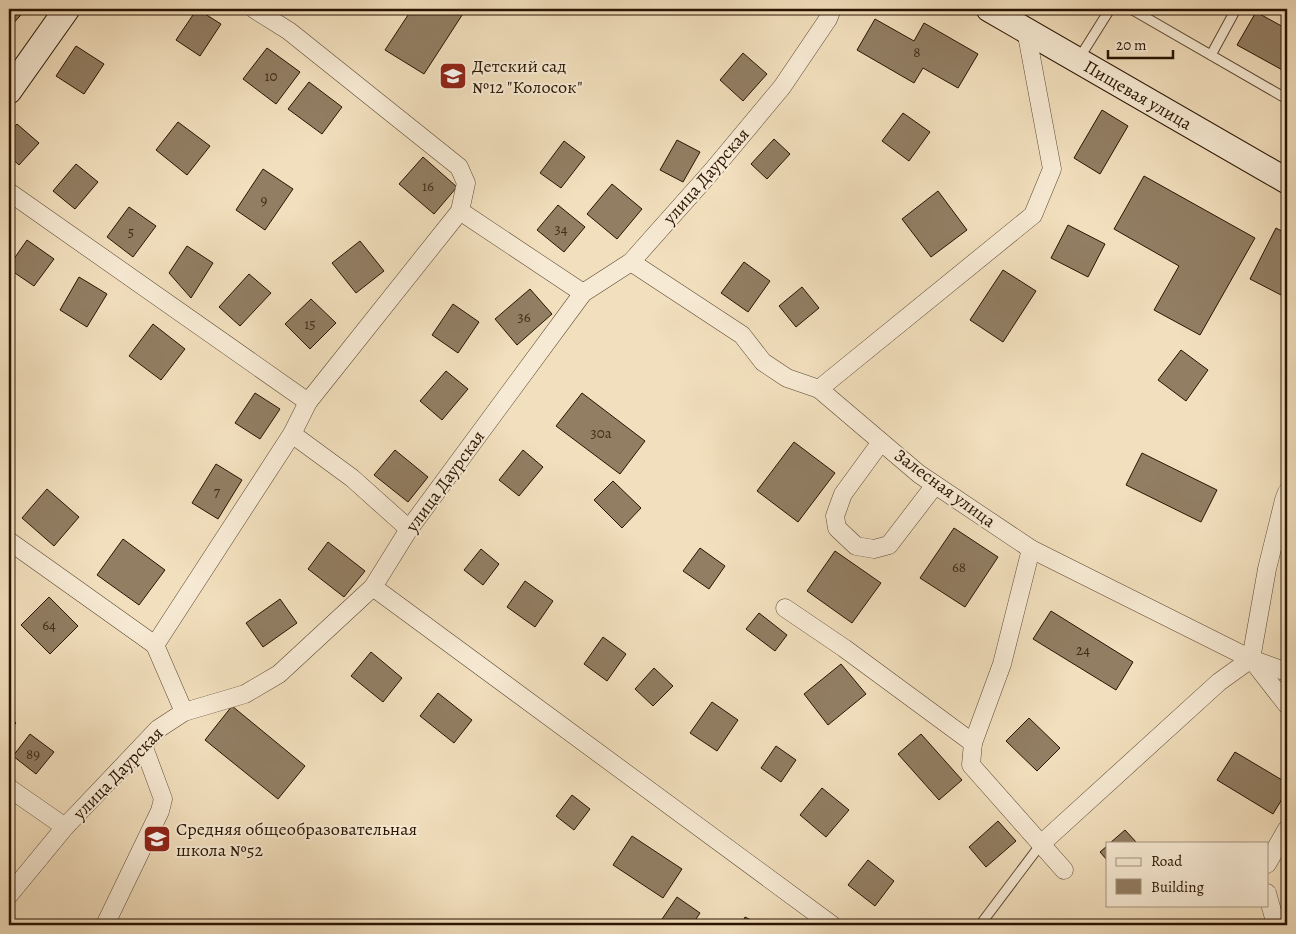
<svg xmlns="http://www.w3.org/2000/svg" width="1296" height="934" font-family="Alegreya,serif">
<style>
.building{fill:#927e63;stroke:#291401}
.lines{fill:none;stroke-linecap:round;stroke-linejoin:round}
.service-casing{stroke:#5b4730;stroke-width:11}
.minor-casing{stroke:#5b4730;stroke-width:19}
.secondary-casing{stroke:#291401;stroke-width:27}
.service{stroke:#f7ead4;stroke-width:9}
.minor{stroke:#f7ead4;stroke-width:18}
.secondary{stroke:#f7ead4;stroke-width:25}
.labels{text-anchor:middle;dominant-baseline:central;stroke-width:4;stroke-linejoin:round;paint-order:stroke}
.number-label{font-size:15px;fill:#432e1a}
.poi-label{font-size:18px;fill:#291401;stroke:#f7ead4;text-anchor:start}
.street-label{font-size:18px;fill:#291401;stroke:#f7ead4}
</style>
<rect width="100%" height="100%" fill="#f2dfbd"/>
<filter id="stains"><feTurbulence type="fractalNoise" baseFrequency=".004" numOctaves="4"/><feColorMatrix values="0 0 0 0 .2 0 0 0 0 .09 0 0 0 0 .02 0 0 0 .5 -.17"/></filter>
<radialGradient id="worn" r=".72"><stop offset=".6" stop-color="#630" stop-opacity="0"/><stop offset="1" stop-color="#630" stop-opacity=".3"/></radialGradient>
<!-- building -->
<g class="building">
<polygon points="9,9 26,9 12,25 9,22"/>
<polygon points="197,9 221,24 200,56 176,40"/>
<polygon points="412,9 466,9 424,74 385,50"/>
<polygon points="1256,12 1287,29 1287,70 1286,72 1237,45"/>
<polygon points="875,19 914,41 924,23 978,54 958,88 923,68 914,83 857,50"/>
<polygon points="76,46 104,64 84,94 56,76"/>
<polygon points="267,48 300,72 276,104 243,79"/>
<polygon points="743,53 767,74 743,101 720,80"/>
<polygon points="309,82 342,107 322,134 288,109"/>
<polygon points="1102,110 1128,126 1100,174 1074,158"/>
<polygon points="903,113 930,132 909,161 882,141"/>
<polygon points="178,122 210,146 187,175 156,150"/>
<polygon points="17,124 39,143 19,165 9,156 9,133"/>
<polygon points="774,139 790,154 767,179 751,164"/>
<polygon points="677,140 700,152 683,182 660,170"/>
<polygon points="564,141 585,157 561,188 540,173"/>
<polygon points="423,157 457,187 434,214 399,184"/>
<polygon points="76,164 98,182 75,209 53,191"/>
<polygon points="263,169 293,189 265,230 236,210"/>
<polygon points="1144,176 1255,238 1200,335 1154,310 1179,266 1114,229"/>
<polygon points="612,184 642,209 617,239 587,214"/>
<polygon points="938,191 967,230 931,257 902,219"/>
<polygon points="558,205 585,227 564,252 537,230"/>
<polygon points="129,207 156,226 133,257 107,237"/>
<polygon points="1068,225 1105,244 1088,277 1051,258"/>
<polygon points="1276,228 1287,234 1287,282 1281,295 1250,279"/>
<polygon points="27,240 54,259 34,286 9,269 9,266"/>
<polygon points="360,241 384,271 356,293 332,263"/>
<polygon points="187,246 213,263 191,298 169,273"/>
<polygon points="744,262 770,281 748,312 721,293"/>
<polygon points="1003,270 1036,291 1003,342 970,320"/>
<polygon points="249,274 271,293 240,326 219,307"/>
<polygon points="79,277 107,294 87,327 60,310"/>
<polygon points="802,287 819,308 796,327 779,306"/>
<polygon points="530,289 552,314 517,345 495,319"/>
<polygon points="311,299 336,323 310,349 285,324"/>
<polygon points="453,304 479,322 458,353 432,335"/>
<polygon points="153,324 185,349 161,380 129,356"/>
<polygon points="1181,350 1208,370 1186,401 1158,380"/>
<polygon points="446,371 468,389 442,420 420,401"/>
<polygon points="255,393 280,409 260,439 235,423"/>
<polygon points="582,393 645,441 620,474 556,426"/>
<polygon points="794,442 835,473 798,522 757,491"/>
<polygon points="395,450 428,477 408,502 374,475"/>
<polygon points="523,450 543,467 519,496 499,480"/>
<polygon points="1142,453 1217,490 1201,522 1126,485"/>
<polygon points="216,464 242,480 218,519 192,503"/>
<polygon points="613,481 641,508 622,528 594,500"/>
<polygon points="47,489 79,517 54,546 22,518"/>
<polygon points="954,528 998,557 965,607 920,578"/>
<polygon points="123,539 165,570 139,605 97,575"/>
<polygon points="328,542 365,571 344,597 308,569"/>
<polygon points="700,548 725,566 709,589 683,571"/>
<polygon points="481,549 499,564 483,585 464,570"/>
<polygon points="835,551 881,583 852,623 807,591"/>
<polygon points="525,581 553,601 535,627 507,607"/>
<polygon points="49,597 78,626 50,654 21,625"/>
<polygon points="280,599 297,623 263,647 246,623"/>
<polygon points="1051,611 1133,662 1116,690 1033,639"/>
<polygon points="759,613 787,635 775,651 746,629"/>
<polygon points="603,637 626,654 607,681 584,664"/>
<polygon points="371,652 402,678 383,702 351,676"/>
<polygon points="841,664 866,694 828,725 804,694"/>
<polygon points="654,668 673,686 653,706 635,689"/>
<polygon points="438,693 472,720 454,743 420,716"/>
<polygon points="712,702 738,720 717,751 690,733"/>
<polygon points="232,706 305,766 278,799 205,740"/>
<polygon points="9,717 16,723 9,731"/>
<polygon points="1029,718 1060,748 1037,771 1006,741"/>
<polygon points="30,734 54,752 36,774 13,756"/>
<polygon points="921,734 962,780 939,800 898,754"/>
<polygon points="776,746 796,760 781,782 761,768"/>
<polygon points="1235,752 1287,783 1287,791 1273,814 1217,780"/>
<polygon points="822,788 849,810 826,837 800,815"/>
<polygon points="572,795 590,809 574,830 556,816"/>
<polygon points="998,821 1016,841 986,867 969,847"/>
<polygon points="1125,830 1137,843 1110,843"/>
<polygon points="632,836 682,869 663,898 613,865"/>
<polygon points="1107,846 1107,860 1100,852"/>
<polygon points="868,860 894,881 875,906 848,885"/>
<polygon points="677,897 700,913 692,925 658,925"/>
<polygon points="745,917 761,925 741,925"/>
</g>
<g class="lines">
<!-- service casing -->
<g class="service-casing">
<g id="service">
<polyline points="1131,9 1287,99"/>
<polyline points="1211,55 1236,9"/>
<polyline points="1078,60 1110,9"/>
<polyline points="980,925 1041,844"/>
</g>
</g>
<!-- minor casing -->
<g class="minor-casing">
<g id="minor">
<polyline points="9,192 308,402"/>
<polyline points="460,211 583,293"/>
<polyline points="631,262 742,335 763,362 787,378 819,389 919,474 1031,549 1251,659 1287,672"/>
<polyline points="819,389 1033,215 1052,169 1026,30"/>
<polyline points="292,434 352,478 409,529"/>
<polyline points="881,442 843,494 835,516 837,528 856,546 874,549 889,545 935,485"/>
<polyline points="9,541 155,645"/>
<polyline points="1031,549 1002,664 973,743 971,765 1064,870"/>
<polyline points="373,587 832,925"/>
<polyline points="785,608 844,648 973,743"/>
<polyline points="155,645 292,434 308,402 460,211 466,183 459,167 289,31 254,9"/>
<polyline points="155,645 184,712"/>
<polyline points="1252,660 1287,705"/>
<polyline points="9,788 65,827"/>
<polyline points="1041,844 1219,682 1251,659 1267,569 1284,500 1287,492"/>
<polyline points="1267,864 1287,829"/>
<polyline points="1267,893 1276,925"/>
<polyline points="9,895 65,827 158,729 184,712 245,694 279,674 373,587 409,529 583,293 631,262 712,171 782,87 828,19 832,9"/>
<polyline points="105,925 160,811 163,799 143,745"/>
</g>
</g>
<!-- secondary casing -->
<g class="secondary-casing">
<g id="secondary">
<path id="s1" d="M989,9L1287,181"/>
<polyline points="9,91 67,9"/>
</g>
</g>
<!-- service -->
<use href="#service" class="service"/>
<!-- minor -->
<use href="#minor" class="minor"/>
<!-- secondary -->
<use href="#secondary" class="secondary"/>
</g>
<!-- icons -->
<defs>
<g id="school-square" transform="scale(1.4375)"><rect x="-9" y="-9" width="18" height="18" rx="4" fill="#8f2418" stroke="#f7ead4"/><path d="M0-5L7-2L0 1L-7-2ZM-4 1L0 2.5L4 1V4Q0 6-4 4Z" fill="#fff"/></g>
</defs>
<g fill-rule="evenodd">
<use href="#school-square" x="453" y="76"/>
<use href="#school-square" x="157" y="839"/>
</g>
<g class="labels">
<!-- number labels -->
<g class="number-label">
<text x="917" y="52">8</text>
<text x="271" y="76">10</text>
<text x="428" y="186">16</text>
<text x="264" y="200">9</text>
<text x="561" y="229">34</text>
<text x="131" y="232">5</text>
<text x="524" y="317">36</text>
<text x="310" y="324">15</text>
<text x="601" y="433">30а</text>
<text x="217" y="492">7</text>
<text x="959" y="567">68</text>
<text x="49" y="625">64</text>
<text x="1083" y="650">24</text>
<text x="33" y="754">89</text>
</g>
<!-- poi labels -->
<g class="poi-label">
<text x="472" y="66">Детский сад<tspan x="472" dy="21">№12 "Колосок"</tspan></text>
<text x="176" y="829">Средняя общеобразовательная<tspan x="176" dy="21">школа №52</tspan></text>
</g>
<!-- street labels -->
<g class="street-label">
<text stroke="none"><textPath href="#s1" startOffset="172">Пищевая улица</textPath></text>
<text transform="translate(706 176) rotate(-49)">улица Даурская</text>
<text transform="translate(445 481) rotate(-54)">улица Даурская</text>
<text transform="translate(945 488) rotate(36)">Залесная улица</text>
<text transform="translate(118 773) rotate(-46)">улица Даурская</text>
</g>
</g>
<!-- margin -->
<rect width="1296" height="934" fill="none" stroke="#f2dfbd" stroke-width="30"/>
<rect x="10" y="10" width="1276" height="914" fill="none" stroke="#291401" stroke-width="2.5"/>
<rect x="15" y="15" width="1266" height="904" fill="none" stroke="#291401"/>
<!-- legend -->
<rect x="1106" y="842" width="162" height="65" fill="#f7ead4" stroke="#a59480"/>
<rect x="1116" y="858" width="25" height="8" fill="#f7ead4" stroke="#a59480"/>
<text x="1151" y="866" font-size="15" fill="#291401">Road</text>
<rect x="1116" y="879" width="25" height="15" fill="#927e63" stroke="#a59480"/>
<text x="1151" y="892" font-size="15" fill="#291401">Building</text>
<!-- scale -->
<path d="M1108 50v8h65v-8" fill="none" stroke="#291401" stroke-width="2.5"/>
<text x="1116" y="50" font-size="15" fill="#291401" stroke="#f7ead4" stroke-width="4" paint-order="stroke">20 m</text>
<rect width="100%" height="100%" filter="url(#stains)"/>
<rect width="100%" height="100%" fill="url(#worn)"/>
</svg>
